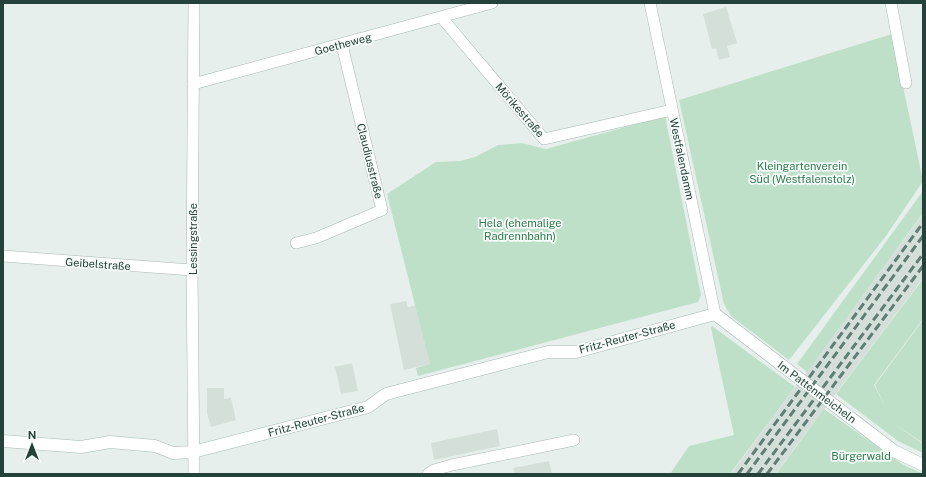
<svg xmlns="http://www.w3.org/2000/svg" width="926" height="477" font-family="'Public Sans',sans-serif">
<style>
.built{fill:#d4dfda}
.green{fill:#bfe0c8}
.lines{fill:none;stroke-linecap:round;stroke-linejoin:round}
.street-casing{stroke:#a8b8b2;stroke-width:12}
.secondary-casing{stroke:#a4bbb3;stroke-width:13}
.street{stroke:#fff;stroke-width:11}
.secondary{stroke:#fff;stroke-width:12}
.rail{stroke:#5f7d75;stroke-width:3;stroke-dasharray:8 4;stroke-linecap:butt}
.labels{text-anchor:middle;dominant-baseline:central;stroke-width:3.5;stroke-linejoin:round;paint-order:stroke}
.street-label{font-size:11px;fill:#24423a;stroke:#f7fbf9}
.park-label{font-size:11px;fill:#2d7a4b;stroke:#f7fbf9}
</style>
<rect width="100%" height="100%" fill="#e6efeb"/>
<!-- built -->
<g class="built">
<polygon points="726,7 737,43 727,46 730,57 719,60 716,48 712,49 703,14"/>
<polygon points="923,214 923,278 775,474 731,474"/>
<polygon points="406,301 408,307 417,305 430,364 404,370 390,304"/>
<polygon points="352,363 358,391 341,394 335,367"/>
<polygon points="207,388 224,388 224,399 231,398 236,420 211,427 207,413"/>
<polygon points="497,429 500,446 434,460 431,443"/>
<polygon points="549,461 552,474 515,474 513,468"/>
</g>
<!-- green -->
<g class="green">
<polygon points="892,34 923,181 886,236 789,360 731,316 724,304 679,100"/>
<polygon points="665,116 701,295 698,302 418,376 416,368 430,364 387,194 436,162 460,161 475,157 498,145 522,143 546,149"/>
<polygon points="923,191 923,213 807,372 797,364"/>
<polygon points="923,279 923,319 874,385 885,406 875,385 923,320 923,443 893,423 923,444 923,453 898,441 836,394"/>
<polygon points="712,326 795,387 730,474 670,474 689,446 734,435 711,328"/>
<polygon points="824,409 902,464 923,474 776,474"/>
</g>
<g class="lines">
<!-- street casing -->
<g class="street-casing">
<g id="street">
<polyline points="650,3 715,314"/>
<polyline points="891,3 906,83"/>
<polyline points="442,18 544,139 672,110"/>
<polyline points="193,84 492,3"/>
<polyline points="296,243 316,238 382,210 342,45"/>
<polyline points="3,256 192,270"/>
<polyline points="194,474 192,270 194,3"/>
<polyline points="428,474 434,470 452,465 574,440"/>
</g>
</g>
<!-- secondary casing -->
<g class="secondary-casing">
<polyline id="secondary" points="3,441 81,447 110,442 155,446 173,453 193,452 368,407 386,394 548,352 576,352 715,314 894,451 923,465"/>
</g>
<!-- street -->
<use href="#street" class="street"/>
<!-- secondary -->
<use href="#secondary" class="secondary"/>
<!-- rail -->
<g class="rail">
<polyline points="738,474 923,223"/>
<polyline points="747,474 923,236"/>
<polyline points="758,474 923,254"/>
<polyline points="767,474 923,266"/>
</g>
</g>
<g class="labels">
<!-- street labels -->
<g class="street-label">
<text transform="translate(343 44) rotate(-15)">Goetheweg</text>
<text transform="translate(520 110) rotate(49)">Mörikestraße</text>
<text transform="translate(682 159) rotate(78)">Westfalendamm</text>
<text transform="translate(370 161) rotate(76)">Claudiusstraße</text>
<text transform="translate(193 239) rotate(-90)">Lessingstraße</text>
<text transform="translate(98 264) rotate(4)">Geibelstraße</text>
<text transform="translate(627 337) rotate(-15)">Fritz-Reuter-Straße</text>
<text transform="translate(817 392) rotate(37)">Im Pattenmeicheln</text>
<text transform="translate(316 420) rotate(-15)">Fritz-Reuter-Straße</text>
</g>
<!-- park labels -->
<g class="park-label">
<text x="802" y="166">Kleingartenverein<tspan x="802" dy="13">Süd (Westfalenstolz)</tspan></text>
<text x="520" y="223">Hela (ehemalige<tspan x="520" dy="13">Radrennbahn)</tspan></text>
<text x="861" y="456">Bürgerwald</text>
</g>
</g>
<!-- border -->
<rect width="926" height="477" fill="none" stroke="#24423a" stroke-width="8"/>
<!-- north arrow -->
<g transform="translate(32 445)" stroke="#f7fbf9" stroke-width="3" paint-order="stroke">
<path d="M0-3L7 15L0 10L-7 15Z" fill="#24423a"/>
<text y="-6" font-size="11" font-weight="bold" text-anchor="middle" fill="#24423a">N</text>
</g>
</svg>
